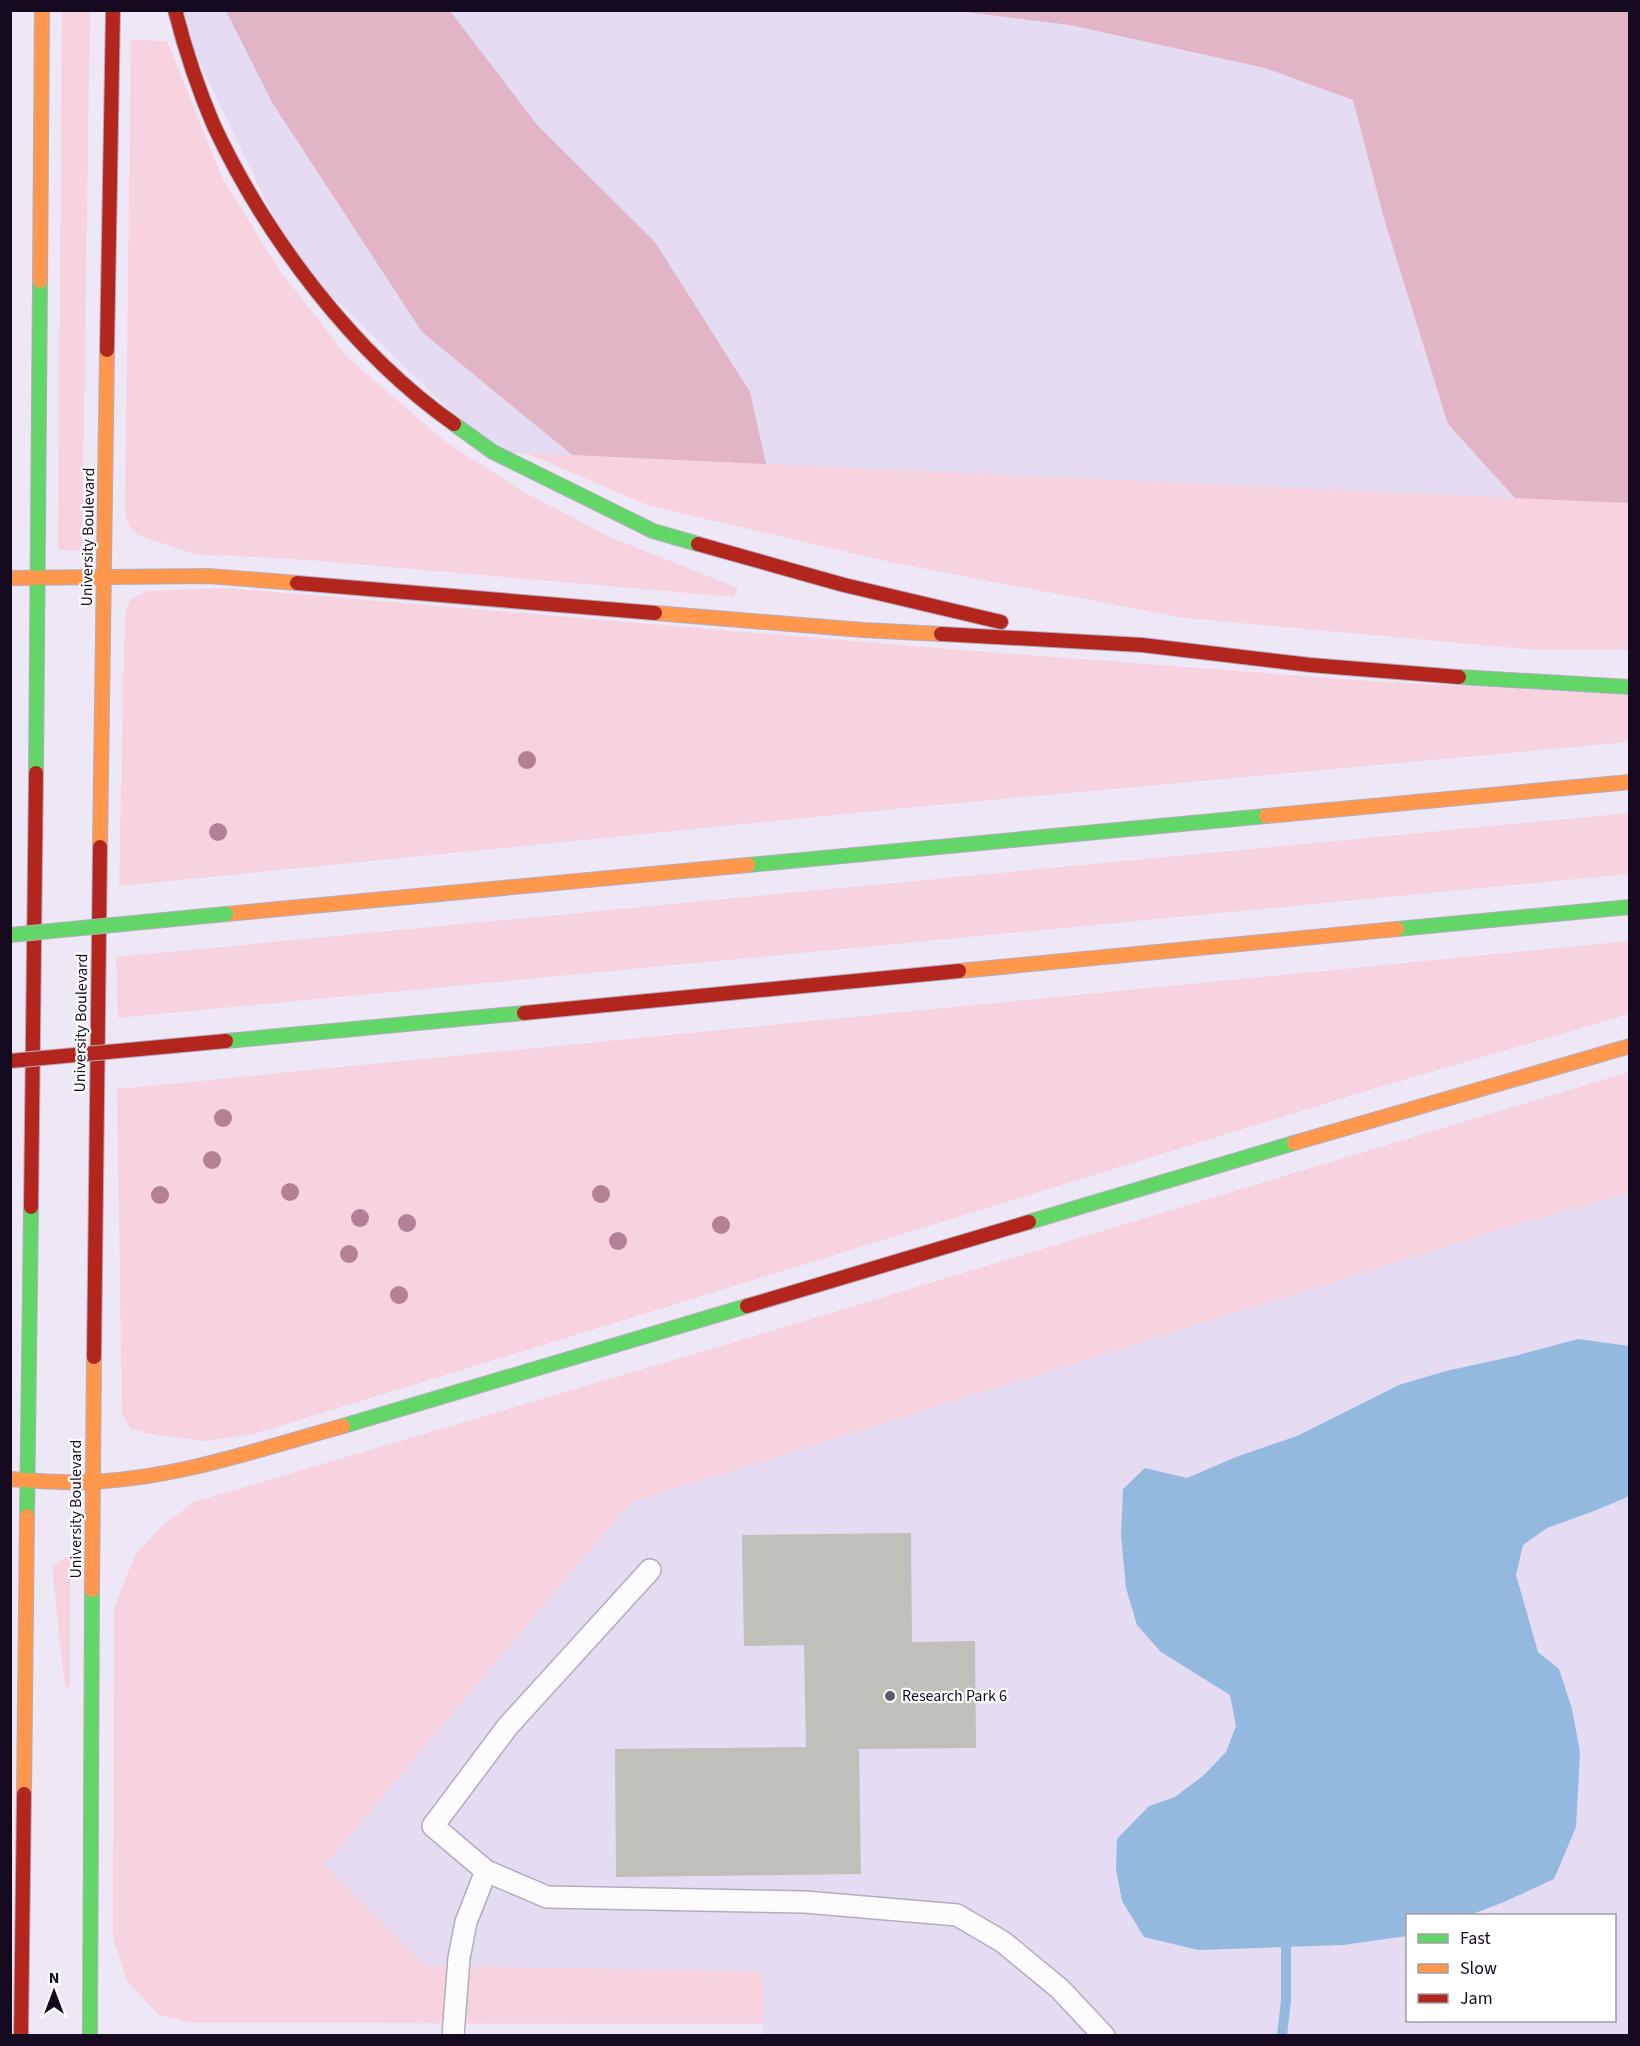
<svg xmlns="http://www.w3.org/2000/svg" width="1640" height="2046" font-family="'Source Sans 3',sans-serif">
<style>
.built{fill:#e5dbf2;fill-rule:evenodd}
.green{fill:#f7d3e0}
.forest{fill:#e1b5c5}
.water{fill:#93b9de}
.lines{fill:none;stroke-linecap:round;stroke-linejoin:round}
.stream{stroke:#93b9de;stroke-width:10}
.building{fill:#bfc0ba}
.lane-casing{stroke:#b4acbe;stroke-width:24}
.fast-casing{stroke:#b4acbe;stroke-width:16}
.slow-casing{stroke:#b4acbe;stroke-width:16}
.jam-casing{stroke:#b4acbe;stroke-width:16}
.lane{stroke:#fcfbfe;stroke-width:21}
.fast{stroke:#63d668;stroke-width:14}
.slow{stroke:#ff974d;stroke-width:14}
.jam{stroke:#b3261e;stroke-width:14}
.fast-bridge-casing{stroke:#b4acbe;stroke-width:16;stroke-linecap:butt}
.jam-bridge-casing{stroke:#b4acbe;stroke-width:16;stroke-linecap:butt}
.fast-bridge{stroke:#63d668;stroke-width:14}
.jam-bridge{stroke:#b3261e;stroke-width:14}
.tree{fill:#b38096}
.poi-dot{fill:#61576b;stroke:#fff;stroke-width:2}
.labels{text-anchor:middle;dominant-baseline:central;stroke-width:4.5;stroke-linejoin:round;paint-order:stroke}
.street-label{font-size:16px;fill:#150a20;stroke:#fff}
.poi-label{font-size:16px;fill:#150a20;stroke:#fff;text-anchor:start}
</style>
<rect width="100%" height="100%" fill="#eee7f6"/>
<!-- built -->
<g class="built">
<polygon points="175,11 1629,11 1629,503 493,452 294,259"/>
<path d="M1629,1194V2035H763L762,1971L426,1966L325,1865L630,1503L1525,1222ZM1408,1916H1614V2020H1408Z"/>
</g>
<!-- green -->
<g class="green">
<polygon points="62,11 90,11 82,550 58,550"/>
<polygon points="131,40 167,41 222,177 277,267 348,358 447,443 524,492 610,537 738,588 734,597 309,560 195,554 138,535 129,526 125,510"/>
<polygon points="526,453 1629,503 1629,650 1537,650 1185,618 894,563 647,505"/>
<polygon points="227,588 937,648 1370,681 1629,695 1629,742 915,807 119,886 125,615 130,600 146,591"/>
<polygon points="1629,813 1629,874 118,1018 116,957"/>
<polygon points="1629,941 1629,1014 1376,1088 254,1434 205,1441 155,1435 131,1429 122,1415 117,1089"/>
<polygon points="1629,1072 1629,1194 1525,1222 630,1503 325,1865 426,1966 762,1971 763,2024 191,2023 159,2015 127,1981 113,1938 114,1608 135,1555 163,1525 194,1502 741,1340"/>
<polygon points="70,1554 70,1687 65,1687 52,1566"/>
</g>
<!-- forest -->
<g class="forest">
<polygon points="226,11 450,11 538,126 655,242 750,392 766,464 572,455 422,332 273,104"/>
<polygon points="959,11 1629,11 1629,503 1515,498 1448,424 1385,222 1353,100 1265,68 1070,25"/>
</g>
<!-- water -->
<polygon class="water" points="1578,1339 1629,1346 1630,1496 1594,1511 1547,1528 1523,1545 1516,1575 1538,1652 1559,1669 1572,1709 1580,1752 1576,1827 1554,1879 1504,1902 1470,1915 1408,1916 1407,1936 1343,1945 1198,1950 1144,1937 1122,1901 1116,1869 1117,1839 1149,1806 1175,1797 1204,1775 1226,1752 1236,1726 1230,1695 1161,1652 1137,1625 1126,1588 1121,1535 1123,1489 1145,1468 1187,1478 1236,1457 1297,1436 1399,1385 1446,1371 1515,1356"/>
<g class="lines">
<!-- stream -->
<polyline class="stream" points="1282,2036 1286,2000 1286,1948"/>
</g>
<!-- building -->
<polygon class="building" points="911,1533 912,1642 975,1641 976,1748 859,1749 861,1874 616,1877 615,1749 806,1747 804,1645 744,1646 742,1535"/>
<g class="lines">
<!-- lane casing -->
<g class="lane-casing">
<g id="lane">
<polyline points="650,1570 508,1726 433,1826 486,1871 547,1897 805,1902 957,1915 1003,1942 1060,1989 1104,2036"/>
<polyline points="453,2036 459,1958 466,1922 486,1871"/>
</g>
</g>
<!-- fast casing -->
<g class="fast-casing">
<g id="fast">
<polyline points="454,424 493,452 653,531 698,544"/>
<polyline points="1459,677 1630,687"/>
<polyline points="36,773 40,281"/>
<polyline points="748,865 1266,816"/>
<polyline points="1397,929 1630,907"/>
<polyline points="226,1041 524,1013"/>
<polyline points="1029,1222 1294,1143"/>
<polyline points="343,1426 747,1306"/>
<polyline points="27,1516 31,1207"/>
<polyline points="90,2036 92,1590"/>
</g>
</g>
<!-- slow casing -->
<g class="slow-casing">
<g id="slow">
<polyline points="40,281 42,10"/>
<polyline points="10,578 208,576 297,583"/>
<polyline points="655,613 863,630 941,634"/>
<polyline points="1266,816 1630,782"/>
<polyline points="100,847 107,350"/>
<polyline points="226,914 748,865"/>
<polyline points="959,971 1397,929"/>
<polyline points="1294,1143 1630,1046"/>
<path d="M10,1479C36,1481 62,1483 88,1482C175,1479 260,1449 343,1426"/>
<polyline points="92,1590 94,1357"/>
<polyline points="24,1794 27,1516"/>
</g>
</g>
<!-- jam casing -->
<g class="jam-casing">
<g id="jam">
<path d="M175,10C185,49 198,89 214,126C266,237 353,353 454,424"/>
<polyline points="107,350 113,10"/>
<polyline points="698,544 844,585 1001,622"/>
<polyline points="297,583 655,613"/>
<polyline points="941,634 1142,645 1310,665 1459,677"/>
<polyline points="524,1013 959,971"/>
<polyline points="31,1207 36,773"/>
<polyline points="747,1306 1029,1222"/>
<polyline points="94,1357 100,847"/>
<polyline points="21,2036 24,1794"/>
</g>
</g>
<!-- lane -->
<use href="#lane" class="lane"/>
<!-- fast -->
<use href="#fast" class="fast"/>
<!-- slow -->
<use href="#slow" class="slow"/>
<!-- jam -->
<use href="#jam" class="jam"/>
<!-- fast-bridge casing -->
<g class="fast-bridge-casing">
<polyline id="fast-bridge" points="10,935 226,914"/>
</g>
<!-- jam-bridge casing -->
<g class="jam-bridge-casing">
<polyline id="jam-bridge" points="10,1061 226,1041"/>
</g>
<!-- fast-bridge -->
<use href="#fast-bridge" class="fast-bridge"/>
<!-- jam-bridge -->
<use href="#jam-bridge" class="jam-bridge"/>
</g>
<!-- trees -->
<g class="tree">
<circle cx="527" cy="760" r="9"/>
<circle cx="218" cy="832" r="9"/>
<circle cx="223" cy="1118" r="9"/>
<circle cx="212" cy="1160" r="9"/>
<circle cx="290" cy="1192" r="9"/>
<circle cx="601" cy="1194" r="9"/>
<circle cx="160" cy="1195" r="9"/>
<circle cx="360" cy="1218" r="9"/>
<circle cx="407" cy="1223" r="9"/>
<circle cx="721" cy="1225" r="9"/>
<circle cx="618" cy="1241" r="9"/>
<circle cx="349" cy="1254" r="9"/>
<circle cx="399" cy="1295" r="9"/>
</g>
<!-- markers -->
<circle class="poi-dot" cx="890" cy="1696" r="6"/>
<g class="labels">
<!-- street labels -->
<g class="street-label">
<text transform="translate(88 537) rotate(-89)">University Boulevard</text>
<text transform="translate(81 1023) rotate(-89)">University Boulevard</text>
<text transform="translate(76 1509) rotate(-90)">University Boulevard</text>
</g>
<!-- poi labels -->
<g class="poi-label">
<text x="902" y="1696">Research Park 6</text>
</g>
</g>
<!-- border -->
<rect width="1640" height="2046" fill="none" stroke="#150a20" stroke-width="24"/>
<!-- legend -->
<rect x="1406" y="1914" width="210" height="108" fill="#ffffff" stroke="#a19da6" stroke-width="1.5"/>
<rect x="1418" y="1934" width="30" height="9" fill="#63d668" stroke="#a19da6" stroke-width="1.5"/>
<text x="1460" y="1944" font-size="18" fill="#150a20">Fast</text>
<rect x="1418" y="1964" width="30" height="9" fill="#ff974d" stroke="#a19da6" stroke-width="1.5"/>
<text x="1460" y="1974" font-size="18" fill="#150a20">Slow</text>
<rect x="1418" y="1994" width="30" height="9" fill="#b3261e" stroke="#a19da6" stroke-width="1.5"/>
<text x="1460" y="2004" font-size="18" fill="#150a20">Jam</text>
<!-- north arrow -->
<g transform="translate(54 1992)" stroke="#ffffff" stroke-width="4.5" paint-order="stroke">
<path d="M0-4.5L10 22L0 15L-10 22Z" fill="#150a20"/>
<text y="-9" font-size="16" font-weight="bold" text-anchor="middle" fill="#150a20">N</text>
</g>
</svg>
